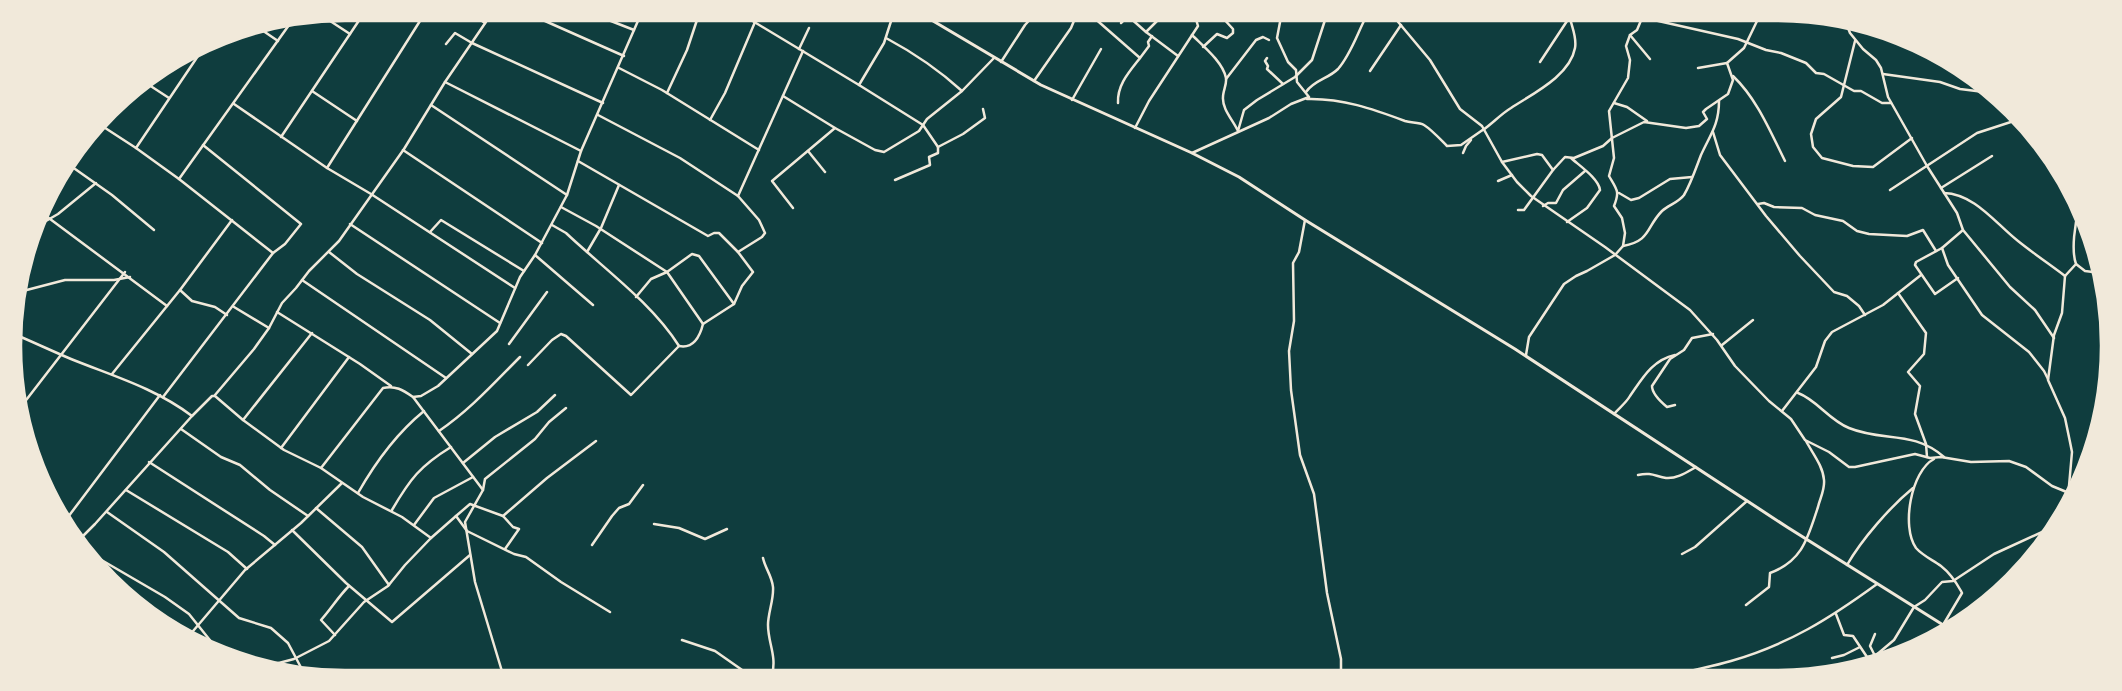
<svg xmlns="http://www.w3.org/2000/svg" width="2122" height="691" font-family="Signika,sans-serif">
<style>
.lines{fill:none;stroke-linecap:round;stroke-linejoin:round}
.minor{stroke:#f1e9da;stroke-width:2.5}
.tertiary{stroke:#f1e9da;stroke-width:3}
.rim{fill:none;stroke:#f1e9da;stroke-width:2.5}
</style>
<rect width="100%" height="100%" fill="#0f3d3e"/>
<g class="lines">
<!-- minor -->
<g class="minor">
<polyline points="470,13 485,23"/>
<polyline points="527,13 624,56"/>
<polyline points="593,14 634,30"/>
<polyline points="741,14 859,85 884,43 893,15"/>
<polyline points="321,15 350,34"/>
<polyline points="1092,16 1140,58 1149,46 1148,42 1152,36"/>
<polyline points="1128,16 1146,32"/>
<polyline points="1157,16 1158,20 1146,32 1178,56"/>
<polyline points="1187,16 1196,19"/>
<polyline points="1394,17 1430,60 1460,109 1482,126 1502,162"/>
<polyline points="1614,18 1622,18"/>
<polyline points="1645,18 1738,39 1766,50 1781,53 1806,63 1816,73 1824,74 1854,91 1861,91 1882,103 1891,103"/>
<polyline points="1758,19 1744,48 1727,63 1733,80 1728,94 1706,109 1703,112 1707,119 1699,126 1686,128 1644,122 1612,138 1603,146 1574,158 1565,157 1553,170 1542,155 1537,154 1502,162 1517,182 1531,196 1605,247 1690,310 1717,340 1735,366 1769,401 1791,419 1805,440 1829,452 1849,467 1855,467 1915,454 1930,458 1941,457 1971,462 2009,461 2026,467 2052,486 2069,493"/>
<polyline points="1845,20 1850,33 1863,49 1876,60 1881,68 1888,97 1927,166 1957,213 1963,230 2010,287 2035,310 2054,338"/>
<polyline points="1121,23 1128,16"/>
<polyline points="256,26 278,41"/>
<path d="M1192,35C1203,46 1223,62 1226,78C1227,84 1223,91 1223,97C1222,109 1233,120 1238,131L1244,110L1257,100L1295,77L1312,60L1326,17"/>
<polyline points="1630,35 1650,59"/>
<path d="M886,38C914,53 939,70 962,91"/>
<polyline points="1855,41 1841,97 1816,119 1811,134 1813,147 1822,158 1853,166 1873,167 1912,138"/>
<polyline points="446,44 455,33 472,43 603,103"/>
<polyline points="1203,47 1217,34 1227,38 1233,33 1233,29 1221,16"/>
<polyline points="799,49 809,28"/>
<polyline points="1267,58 1265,61 1268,66 1267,69 1283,84"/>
<polyline points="1001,62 1025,25 1034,15"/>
<polyline points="1540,62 1569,18"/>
<polyline points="619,68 662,90 759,150"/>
<polyline points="1698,68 1727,63"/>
<polyline points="1370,71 1401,25"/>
<polyline points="1883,74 1940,82 1960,89 1992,93"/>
<path d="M1733,76C1757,99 1770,131 1785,161"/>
<polyline points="1226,79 1256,40 1263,37 1269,40"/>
<polyline points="1034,81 1071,28 1076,16"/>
<polyline points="445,82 581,151"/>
<polyline points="146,83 169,98"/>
<polyline points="859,85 923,125 938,147 963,134 985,118 983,109"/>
<polyline points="312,91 357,121"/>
<path d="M1306,92C1314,80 1328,79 1338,69C1351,54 1357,34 1366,17"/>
<polyline points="667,93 687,50 699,14"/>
<polyline points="783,96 835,128 875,150 884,152 919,131 927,119 962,91 994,58"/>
<path d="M1307,99C1342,98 1373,109 1405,121C1411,123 1419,122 1424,125C1432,130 1440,139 1447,146L1461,145L1484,129"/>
<polyline points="1072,100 1101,49"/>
<path d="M1118,103C1117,85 1129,72 1140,58"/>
<polyline points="1614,103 1627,107 1647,121"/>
<polyline points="234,104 327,168 371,194 515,288"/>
<polyline points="431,105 567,195"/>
<polyline points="598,115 680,158 738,196 803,51"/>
<polyline points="710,120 725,93 755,22"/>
<polyline points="99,124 136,148 204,47"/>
<polyline points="1135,128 1149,101 1198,26 1195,16"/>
<path d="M1483,130C1493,123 1501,114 1511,108C1532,94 1570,76 1575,48C1577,37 1572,28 1570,18"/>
<polyline points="1713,132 1720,155 1766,216 1800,256 1834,292 1847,296 1859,306 1865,315"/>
<polyline points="281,137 364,13"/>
<polyline points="136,148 179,179 273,253"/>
<polyline points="403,150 542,243"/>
<polyline points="808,151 825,172"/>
<polyline points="1192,153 1269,118 1291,104 1309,97 1297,82 1296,70 1288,62 1277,38 1281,17"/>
<polyline points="1463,153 1466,146 1471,140"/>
<polyline points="578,161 708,236 714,233 719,233 738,252 762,237 765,233 759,220 738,196"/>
<polyline points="68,164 112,195 154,230"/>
<polyline points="327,168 425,13"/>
<polyline points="179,179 294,18"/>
<polyline points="895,180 930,165 929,157 938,153 938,147"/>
<polyline points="1498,181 1512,175"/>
<polyline points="1941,188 1992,156"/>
<polyline points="1890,190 1977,133 2020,119"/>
<polyline points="1619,193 1631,200 1639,198 1670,179 1692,177"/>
<path d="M1944,193C1975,194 1996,224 2018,241C2033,253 2049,264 2065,276"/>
<polyline points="1758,204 1764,203 1774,207 1802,208 1815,215 1843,221 1857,231 1869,234 1907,236 1923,230 1936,251"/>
<polyline points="1543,206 1548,203 1556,203 1563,190 1585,171"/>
<polyline points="561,207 596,226 667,272 692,254 699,256 734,304"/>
<polyline points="793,208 772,181 835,128"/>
<polyline points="1518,210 1524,210 1553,170"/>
<polyline points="42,213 167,306"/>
<polyline points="1305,220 1299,252 1293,263 1294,321 1289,351 1291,390 1300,455 1314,494 1327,593 1341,659 1341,677"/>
<path d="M1567,222L1587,208L1600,190C1599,179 1580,166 1571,158"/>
<polyline points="350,224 500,323"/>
<polyline points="39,225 58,214 96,183"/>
<polyline points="430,232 441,220 524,271"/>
<path d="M1623,246C1651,241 1646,227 1662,211C1669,205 1679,202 1684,195C1691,183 1696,168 1701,155C1710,135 1719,125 1719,101"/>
<polyline points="1942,248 1948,265 1982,315 2029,352 2044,371 2048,379"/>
<polyline points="329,252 357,274 430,320 472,354"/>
<polyline points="587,252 601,228 619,185"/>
<polyline points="535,255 593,305"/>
<polyline points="2076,264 2085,271 2101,273"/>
<polyline points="1958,278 1935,294 1915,265 1916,262 1942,248 1963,230"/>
<polyline points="302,280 446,378"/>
<polyline points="180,290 232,220"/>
<polyline points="19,292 65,280 114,280 130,277"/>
<polyline points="1898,293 1926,333 1924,354 1908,372 1920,386 1915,414 1926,444 1927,457"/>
<polyline points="636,297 651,279 667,272 703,324 734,304 742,286 753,272 738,252"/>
<polyline points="234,307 269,328"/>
<polyline points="277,312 360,364 391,386"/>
<path d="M14,334C33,342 52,351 71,359C113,376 155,388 192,416L212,396H215L243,420L284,450L321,468L383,388C395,385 403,390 413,397L421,396L438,386L497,331L520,277L535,255L567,195L581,151L641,14"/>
<polyline points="509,344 547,292"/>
<polyline points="1722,345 1753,320"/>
<path d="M679,346C694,349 700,336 703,324"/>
<path d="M1526,355L1529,337L1564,284L1576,276L1587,271L1615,255L1623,246L1625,233L1622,218L1614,206C1620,191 1617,190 1609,176L1614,158L1609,111L1628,78L1630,60L1626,46L1630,35L1637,30L1642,18"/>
<path d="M528,365L552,340L561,334L566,336L631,395L679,346C652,303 603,268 566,233L552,225"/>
<polyline points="112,374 180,290 192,301 215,307 227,315"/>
<path d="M1798,393C1817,400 1829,420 1849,428C1883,442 1913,430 1944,457"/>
<polyline points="215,395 254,349 269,328 282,303 296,288 309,271 339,241 404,149 445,82 492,13"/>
<polyline points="18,397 24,402"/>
<polyline points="163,397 273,253 285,244 301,224 203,145"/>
<polyline points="413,397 483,490"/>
<path d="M1675,405L1667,407C1661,402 1652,394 1652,386L1670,359L1684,350L1692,338L1713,334"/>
<polyline points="20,408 125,272"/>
<polyline points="1782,411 1816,367 1825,341 1832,332 1883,305 1921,275"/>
<path d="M1614,414C1619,408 1626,403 1630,396C1642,379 1652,360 1675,355"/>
<polyline points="243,420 312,333"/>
<polyline points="181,429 221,457 240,465 270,490 308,516"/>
<path d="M439,431C470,410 494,383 520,357"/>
<polyline points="281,448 349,357"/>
<path d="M1934,459C1911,471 1901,527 1916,548C1923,556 1933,560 1941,566C1950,573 1956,582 1961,591L1962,593L1943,625"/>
<polyline points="149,462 264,536 275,545"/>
<polyline points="463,463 495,437 537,412 555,395"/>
<polyline points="321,468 363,497 402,517 431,538 456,516 467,531 514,554 526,557 561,582 610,612"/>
<path d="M1638,475C1651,472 1655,476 1666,478C1677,479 1687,472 1696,467"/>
<polyline points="126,490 228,552 247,569"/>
<path d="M358,493C375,463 397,433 424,411"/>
<path d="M2071,496L2069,486L2072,452L2070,442L2065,418L2048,380L2054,335L2062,313L2065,276L2076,264C2071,250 2075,223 2079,209"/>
<polyline points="316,508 362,547 389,585"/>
<path d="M392,510C410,479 420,466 451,447"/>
<polyline points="107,512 164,552 239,618 271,628 288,643 305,675"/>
<polyline points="456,516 470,504 503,516 513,527 519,529 505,549"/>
<polyline points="503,516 547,478 596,441"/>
<polyline points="65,521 160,395"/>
<polyline points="654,524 679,528 705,539 727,529"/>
<polyline points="414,525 434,498 473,477"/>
<polyline points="292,530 346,583 392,622 470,555"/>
<polyline points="78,541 95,524 192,416"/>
<polyline points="592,545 612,516 619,508 629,504 643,485"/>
<polyline points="86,551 165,597 189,614 221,654"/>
<polyline points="1682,554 1695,547 1747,501"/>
<path d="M763,558C765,568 772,576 773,587C774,599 768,613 768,625C768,643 777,656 772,675"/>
<path d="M1847,565C1862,539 1890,507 1913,488"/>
<path d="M1746,605L1769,587L1770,573C1803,561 1808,537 1818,507C1820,498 1825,490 1824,480C1823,466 1813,454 1806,441"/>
<polyline points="1836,614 1844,635 1853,636 1867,657"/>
<path d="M335,635L321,620C331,609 338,597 349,586"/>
<polyline points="188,637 245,570 301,523 342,483"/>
<polyline points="682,640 715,651 745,672 762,676 781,677 790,675 797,678"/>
<polyline points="1901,647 1944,626"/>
<polyline points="1832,658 1844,655 1860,647"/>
<polyline points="1873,659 1875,656 1870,646 1875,634"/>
<polyline points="1852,666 1867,657 1875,656 1894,640 1914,607 1925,600 1942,582 1953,581 1994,554 2053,527"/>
<polyline points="269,669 275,664 294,659 329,641 364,602 388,586 405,565 431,538"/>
<path d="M1671,676C1691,670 1711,667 1731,661C1789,644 1829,619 1877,584"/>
<polyline points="504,678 475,582 465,522 483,490 485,479 535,439 549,422 566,408"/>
</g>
<!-- tertiary -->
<polyline class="tertiary" points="923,15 1041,85 1192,153 1239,177 1305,220 1515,349 1787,527 1948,628"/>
</g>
<!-- crop -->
<path d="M0 0H2122V691H0ZM345 21H1777A324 324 0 0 1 2101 345V346A324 324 0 0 1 1777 670H345A324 324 0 0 1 21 346V345A324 324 0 0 1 345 21Z" fill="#f1e9da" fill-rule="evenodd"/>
<path class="rim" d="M345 21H1777A324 324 0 0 1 2101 345V346A324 324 0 0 1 1777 670H345A324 324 0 0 1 21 346V345A324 324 0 0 1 345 21Z"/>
</svg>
